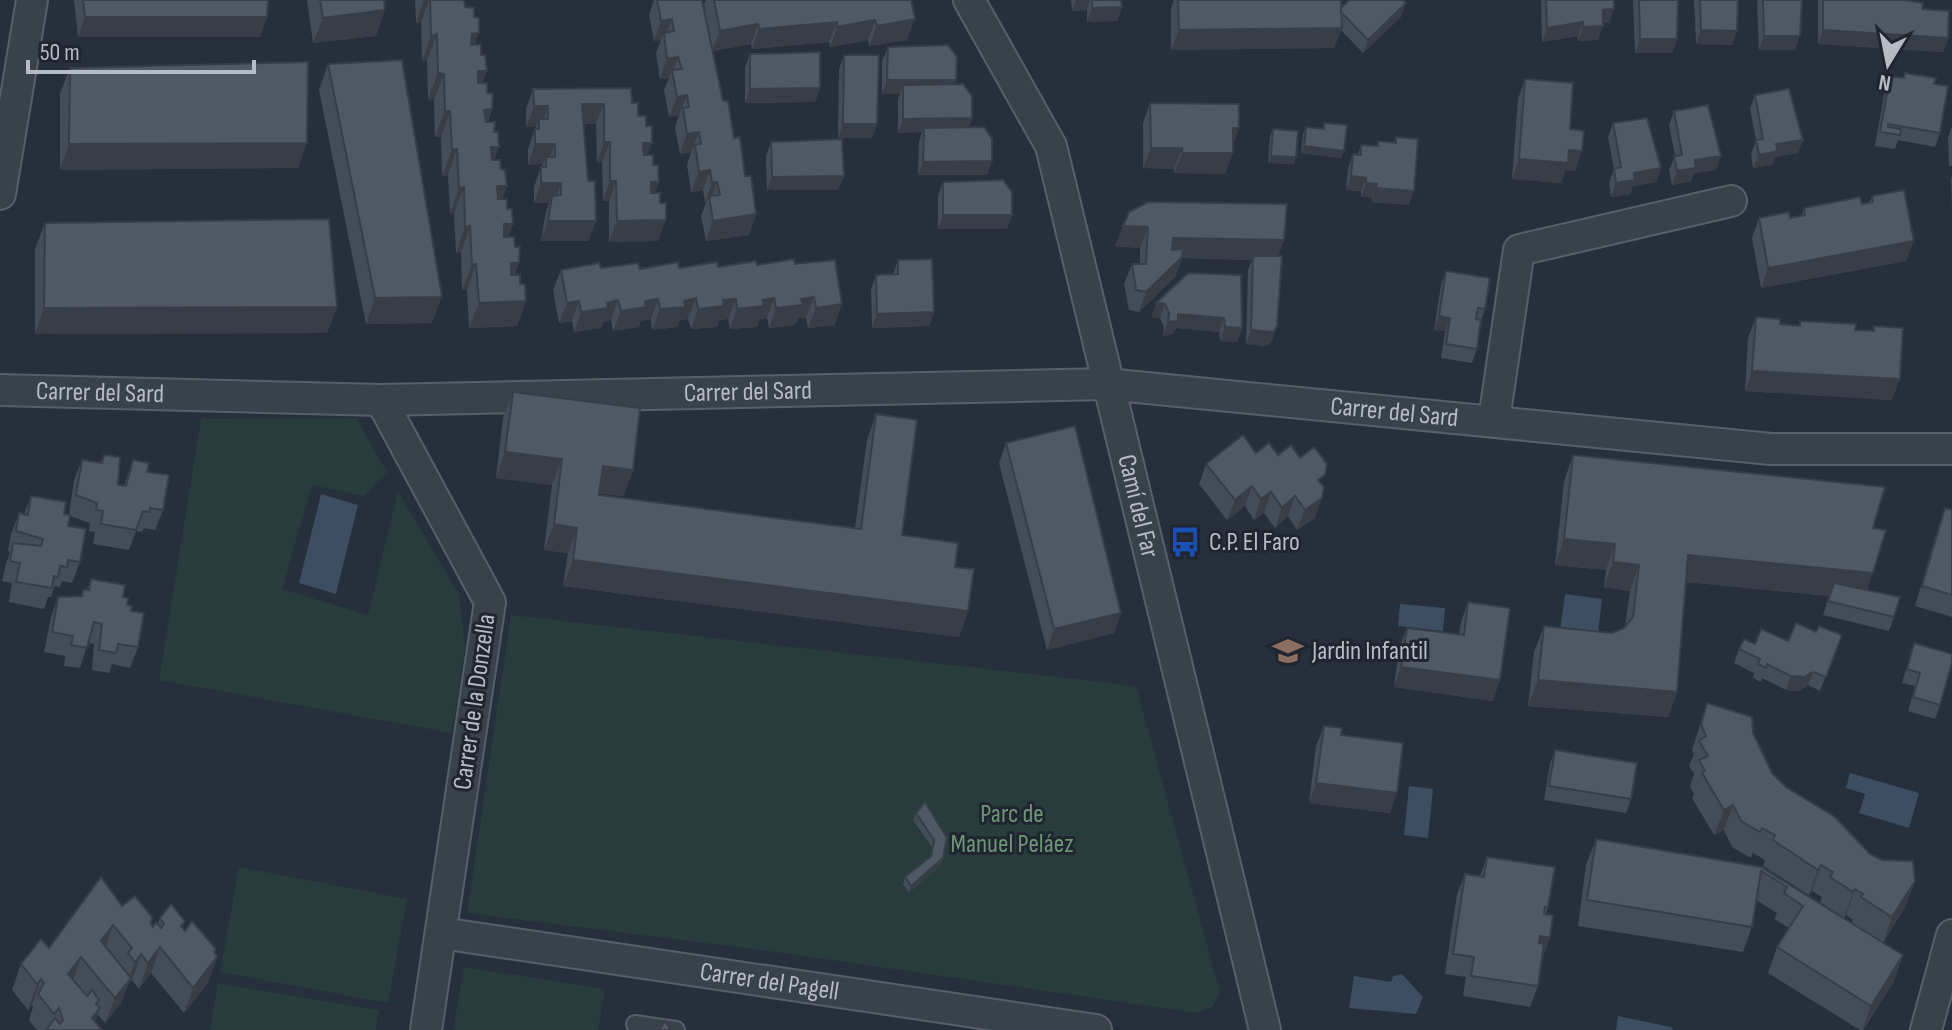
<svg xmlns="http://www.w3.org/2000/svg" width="1952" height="1030" font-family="'Sofia Sans Condensed',sans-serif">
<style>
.green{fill:#293c3d}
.water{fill:#3d4d62}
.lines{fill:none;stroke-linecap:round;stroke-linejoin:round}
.lane-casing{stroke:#585f69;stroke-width:20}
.street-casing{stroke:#585f69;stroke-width:34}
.lane{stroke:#39414b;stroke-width:16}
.street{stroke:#39414b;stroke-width:30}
.wall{fill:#444c57}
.shaded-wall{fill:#373e47}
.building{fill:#4f5865;stroke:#373e47;stroke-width:2}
.labels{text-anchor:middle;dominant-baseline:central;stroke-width:6;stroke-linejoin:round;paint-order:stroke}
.street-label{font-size:26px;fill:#b5bcc6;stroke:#1f2630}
.poi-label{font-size:26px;fill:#b5bcc6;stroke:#1f2630;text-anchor:start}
.park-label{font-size:26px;fill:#6f9577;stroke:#1f2630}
</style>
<rect width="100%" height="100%" fill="#262f3b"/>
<!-- green -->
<g class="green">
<polygon points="356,418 387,472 364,496 312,485 282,589 368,615 398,491 459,595 465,648 452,733 159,680 201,419"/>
<polygon points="511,615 1136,686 1220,992 1213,1006 1197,1013 783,953 467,913"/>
<polygon points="239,867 407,899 388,1003 220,972"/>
<polygon points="464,967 605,989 598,1030 453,1030"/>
<polygon points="218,983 379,1010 376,1030 210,1030"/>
</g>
<!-- water -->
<g class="water">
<polygon points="321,494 358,505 336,594 299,583"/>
<polygon points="1565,594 1602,599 1596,651 1558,645"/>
<polygon points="1400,604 1445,608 1443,631 1398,626"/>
<polygon points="1850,773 1919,793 1909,828 1859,813 1865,794 1846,788"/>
<polygon points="1409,786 1433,789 1428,838 1404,835"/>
<polygon points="1402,974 1423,997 1416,1014 1349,1008 1354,976 1391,982 1393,976"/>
<polygon points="1618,1016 1671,1027 1673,1030 1616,1030"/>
</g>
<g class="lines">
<!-- lane casing -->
<g class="lane-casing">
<polyline id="lane" points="635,1024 676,1030"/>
</g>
<!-- street casing -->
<g class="street-casing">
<g id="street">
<path id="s1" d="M969,0L1051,146L1265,1030"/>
<polyline points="0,194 32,0"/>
<path id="s2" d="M0,390L381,400L1106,384L1771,449H1952"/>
<polyline points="381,400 490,602 426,1030"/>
<polyline points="1494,420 1519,250 1731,201"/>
<path id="s3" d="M441,933L1096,1030"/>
<polyline points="1926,1030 1952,935"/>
</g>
</g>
<!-- lane -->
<use href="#lane" class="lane"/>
<!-- street -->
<use href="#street" class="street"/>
</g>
<!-- wall -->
<g class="wall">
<polygon points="74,0 268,0 260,37 78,37"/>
<polygon points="307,0 384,0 376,36 313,43"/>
<polygon points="415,0 464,0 465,7 475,45 482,83 492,109 488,122 494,160 501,169 507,186 502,199 515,275 526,301 517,326 469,328 467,290 462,290 461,252 456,253 454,213 450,214 448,175 442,176 441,137 435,137 434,100 428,99 427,60 422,61 421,22 416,23"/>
<polygon points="654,0 702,0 708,28 704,4 706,0 911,0 907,40 869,46 868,40 830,47 829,42 752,49 751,44 713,51 723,101 756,214 749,235 706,241 701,216 706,203 705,203 703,190 691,192 687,165 691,152 680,154 675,128 679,115 669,117 664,90 669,78 660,79 656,53 661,40 654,41 649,15"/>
<polygon points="1071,0 1121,0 1122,7 1117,21 1087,22 1087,10 1072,11"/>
<polygon points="1174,0 1341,0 1341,8 1401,17 1363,53 1341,30 1334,48 1171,50 1171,8"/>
<polygon points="1541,0 1614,0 1609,23 1603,23 1598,40 1578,41 1578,36 1542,42"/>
<polygon points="1633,0 1678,0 1677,39 1672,53 1635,53"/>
<polygon points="1694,0 1738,0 1732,45 1696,44"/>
<polygon points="1757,0 1802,0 1795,50 1759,50"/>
<polygon points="1818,0 1904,0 1922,9 1948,38 1943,52 1818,44"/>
<polygon points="888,47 955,84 972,118 969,127 992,161 987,175 918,175 919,142 922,132 898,133 898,99 900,94 882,94 882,61"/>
<polygon points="750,54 820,88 815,102 745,103 745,67"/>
<polygon points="844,55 872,138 838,138 839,69"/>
<polygon points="328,64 432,323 366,324 319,90"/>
<polygon points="70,68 298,168 60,170 60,93"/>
<polygon points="1905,73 1934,84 1940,133 1935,147 1898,140 1895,149 1875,146 1885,89 1890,76 1903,78"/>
<polygon points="1525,79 1570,129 1575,171 1565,171 1561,183 1512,179 1518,99"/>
<polygon points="533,89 632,103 638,116 647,155 653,165 659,182 654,193 658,241 609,242 609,201 603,201 602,162 597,163 596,124 584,124 588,181 596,221 588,241 541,241 545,216 549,203 534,203 534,187 541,167 543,164 528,165 528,149 536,126 526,127 526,109"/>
<polygon points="1755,95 1803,140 1798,153 1775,157 1772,165 1753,168 1751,154 1756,140 1750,109"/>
<polygon points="1150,103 1239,128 1233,145 1225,174 1174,173 1174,169 1143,168 1143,123"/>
<polygon points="1674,111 1716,170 1694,173 1691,181 1672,185 1669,170 1675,156 1669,125"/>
<polygon points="1324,123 1344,151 1341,158 1301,153 1303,134 1306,127 1322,129"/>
<polygon points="1613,123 1661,168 1656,182 1633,186 1630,194 1611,197 1609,183 1614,169 1608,137"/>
<polygon points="1952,126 1952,166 1949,166 1948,137"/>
<polygon points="1273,129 1294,164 1268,163 1270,136"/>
<polygon points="1396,137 1409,205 1371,202 1372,197 1361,197 1361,191 1346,190 1348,168 1353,154 1358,154 1361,145 1376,146 1378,141 1394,142"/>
<polygon points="771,142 844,176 838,190 767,190 766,156"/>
<polygon points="1952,176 1952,209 1951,179"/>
<polygon points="943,182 1012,215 1007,229 938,229 938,196"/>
<polygon points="1872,196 1906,261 1761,288 1752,238 1759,218 1790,218 1801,216 1804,208 1862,204 1870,202"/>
<polygon points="1129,212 1278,256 1277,326 1272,340 1268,346 1246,344 1248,270 1252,260 1182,258 1175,277 1139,312 1129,310 1124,284 1132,264 1140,264 1140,248 1115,246"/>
<polygon points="45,223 337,307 327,333 35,334 35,249"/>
<polygon points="898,260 934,312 929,326 872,328 871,289 876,275 893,274"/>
<polygon points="795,264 835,325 808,328 806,318 798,318 795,325 769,328 767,318 760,319 757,327 730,329 728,319 719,320 717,327 691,329 688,319 680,320 678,327 652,330 651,319 641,321 639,327 613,331 611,320 603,322 601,328 574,332 572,321 559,323 553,290 561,270 601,268 718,267"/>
<polygon points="1446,271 1485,309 1481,320 1477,349 1472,363 1441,358 1445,331 1434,330 1441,285"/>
<polygon points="1188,273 1242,328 1237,342 1220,341 1219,332 1176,328 1173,334 1163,336 1164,327 1160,318 1151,317"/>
<polygon points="1756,317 1780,324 1798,326 1800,321 1855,330 1872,331 1874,326 1892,400 1745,391 1748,338"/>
<polygon points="513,392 633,470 623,496 599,493 599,495 855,528 867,440 876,414 902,535 955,567 968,611 959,637 563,586 568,553 544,550 552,485 496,478 503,418"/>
<polygon points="1006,443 1121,613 1114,633 1047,650 999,463"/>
<polygon points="1256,453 1300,458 1322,484 1315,518 1297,530 1288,516 1275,528 1264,513 1254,520 1245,506 1227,520 1199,484 1206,464"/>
<polygon points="104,455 118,485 124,486 133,460 147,472 163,510 155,530 144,528 142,532 136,531 129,550 93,544 95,532 89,531 90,523 70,516 68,526 80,562 72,583 62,581 60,587 55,586 51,597 48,597 44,609 9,602 12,583 2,581 6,564 10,552 8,551 11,534 19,513 24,514 31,496 64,514 69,515 74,480 82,460 100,463"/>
<polygon points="1573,455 1873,528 1867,590 1894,617 1889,631 1823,615 1829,596 1686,582 1677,692 1668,717 1528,706 1534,652 1544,626 1612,633 1624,628 1625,626 1630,591 1604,587 1606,570 1555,565 1564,481"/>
<polygon points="1945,508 1952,510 1952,617 1915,606 1938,528"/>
<polygon points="91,579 123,597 131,611 138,647 130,668 112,664 109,673 92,670 94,644 88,643 80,668 64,666 65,656 44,652 51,617 58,597 81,596 83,590 87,590"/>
<polygon points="1468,602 1493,701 1394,687 1399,648 1407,628 1459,635 1461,622"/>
<polygon points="1816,632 1842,635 1820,691 1808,685 1799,691 1786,690 1762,678 1761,682 1753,678 1754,673 1734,663 1739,649 1755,644 1788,641"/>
<polygon points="1914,643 1940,705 1935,719 1908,711 1915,686 1902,683"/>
<polygon points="1707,703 1753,733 1772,773 1786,787 1870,854 1915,881 1905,907 1883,943 1903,955 1894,981 1863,1030 1860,1030 1768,973 1777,947 1789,928 1774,919 1777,913 1756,900 1752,927 1743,952 1578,926 1586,865 1596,839 1761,867 1852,923 1853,920 1846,915 1844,918 1820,902 1822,897 1812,891 1809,895 1763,866 1765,860 1753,853 1751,858 1732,847 1724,830 1714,835 1692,798 1694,794 1690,786 1694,774 1689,766 1694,754 1692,750"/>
<polygon points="1324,726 1390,813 1309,803 1316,746"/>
<polygon points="1555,750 1631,799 1626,813 1544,800 1550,764"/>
<polygon points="916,813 947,838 941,865 909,893 903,884 905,877 930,857 932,847 913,820"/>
<polygon points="1487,857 1548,907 1546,914 1550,938 1542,958 1538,986 1530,1007 1463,996 1466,977 1445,974 1457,894 1465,874 1480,876"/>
<polygon points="122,906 153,918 151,924 153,927 158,924 160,918 185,921 182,928 185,931 214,954 217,957 208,983 184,1013 151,973 139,989 132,980 128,985 121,1003 105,1023 97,1014 95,1022 102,1030 37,1030 29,1020 33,1007 32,1005 28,1010 12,990 21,964"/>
</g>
<!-- shaded-wall -->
<g class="shaded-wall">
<polygon points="424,0 429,0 421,22 416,23"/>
<polygon points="1076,0 1090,0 1087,10 1072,11"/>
<polygon points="1406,3 1401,17 1363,53 1368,40"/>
<polygon points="1122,7 1117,21 1087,22 1092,8"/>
<polygon points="1614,9 1609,23 1598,23 1603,10"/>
<polygon points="385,10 376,36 313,43 323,18"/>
<polygon points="85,17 267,17 260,37 78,37"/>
<polygon points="672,19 664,39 664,33 661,40 654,41 661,21"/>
<polygon points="915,19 907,40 869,46 877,26"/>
<polygon points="875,20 868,40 830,47 837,27"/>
<polygon points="837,22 829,42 752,49 759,29"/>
<polygon points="1583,22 1578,36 1542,42 1547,28"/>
<polygon points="758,24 751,44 712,51 720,31"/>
<polygon points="1603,26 1598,40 1578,41 1583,27"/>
<polygon points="1342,28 1334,48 1171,50 1179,30"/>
<polygon points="1701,30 1737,31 1732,45 1696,44"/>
<polygon points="1823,30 1948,38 1943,52 1818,44"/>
<polygon points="479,33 470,59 472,34"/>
<polygon points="437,34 427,60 422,61 431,36"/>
<polygon points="1764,36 1800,36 1795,50 1759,50"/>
<polygon points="1640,39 1677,39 1672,53 1635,53"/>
<polygon points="678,57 672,73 672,70 669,78 660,79 667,59"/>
<polygon points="478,71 487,71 477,97"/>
<polygon points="438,73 444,74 434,100 428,99"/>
<polygon points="887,80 956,80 951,94 903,85 900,94 882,94"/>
<polygon points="820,88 815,102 745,103 750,89"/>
<polygon points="687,95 679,115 669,117 677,97"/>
<polygon points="582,104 604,104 596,124 575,124"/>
<polygon points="534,106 548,106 541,126 539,119 536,126 526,127"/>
<polygon points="492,109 483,135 484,110"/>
<polygon points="445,111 450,111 441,137 435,137"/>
<polygon points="972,118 967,132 924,128 922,132 898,133 903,119"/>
<polygon points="843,124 877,124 872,138 838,138"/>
<polygon points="1233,128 1239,128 1231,149"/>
<polygon points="699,132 691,152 680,154 687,134"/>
<polygon points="1803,140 1798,153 1775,157 1772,165 1753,168 1759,155 1776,144"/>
<polygon points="604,142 610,142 602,162 597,163"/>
<polygon points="307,143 298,168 60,170 69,144"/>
<polygon points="643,143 652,143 644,163"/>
<polygon points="535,144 555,144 547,164 546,157 543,164 528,165"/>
<polygon points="1304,146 1344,151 1341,158 1301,153"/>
<polygon points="491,147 499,147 489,173"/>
<polygon points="1151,148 1182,148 1174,169 1143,168"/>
<polygon points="457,149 448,175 442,176 452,150"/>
<polygon points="1569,150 1582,151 1575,171 1565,171 1561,183 1512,179 1519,159"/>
<polygon points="1182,153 1233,153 1225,174 1174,173"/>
<polygon points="1271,156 1296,157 1294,164 1268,163"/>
<polygon points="1721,156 1716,170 1694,173 1691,181 1672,185 1677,171 1695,160"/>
<polygon points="992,161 987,175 918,175 923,162"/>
<polygon points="1661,168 1656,182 1633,186 1630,194 1611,197 1616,183 1634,173"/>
<polygon points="710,170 703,190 691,192 699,172"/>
<polygon points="844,176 838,190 767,190 772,177"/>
<polygon points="1351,176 1366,178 1361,191 1346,190"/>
<polygon points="610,181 616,181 609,201 603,201"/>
<polygon points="651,182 659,182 651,202"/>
<polygon points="717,182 710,202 709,196 706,203 705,203 712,183"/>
<polygon points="541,183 561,183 554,203 552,196 549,203 534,203"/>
<polygon points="1366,183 1377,184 1372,197 1361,197"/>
<polygon points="497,186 507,186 497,212"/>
<polygon points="464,187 454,213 450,214 459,188"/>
<polygon points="1376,188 1414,191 1409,205 1371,202"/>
<polygon points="756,214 749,235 706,241 713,221"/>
<polygon points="943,215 1012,215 1007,229 938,229"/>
<polygon points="666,220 658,241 609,242 617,221"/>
<polygon points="548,221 596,221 588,241 541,241"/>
<polygon points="504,224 513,224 503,250"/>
<polygon points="470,226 461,252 456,253 465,227"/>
<polygon points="1123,226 1148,227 1140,248 1115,246"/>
<polygon points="1173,238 1284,240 1277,260 1253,256 1252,260 1182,258 1175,277 1139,312 1146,292 1166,258"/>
<polygon points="1914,241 1906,261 1761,288 1768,268"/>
<polygon points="511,263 519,263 510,289"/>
<polygon points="476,264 467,290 462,290 472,265"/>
<polygon points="442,297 432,323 366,324 375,298"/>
<polygon points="814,297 806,318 798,318 795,325 769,328 776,308 801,299"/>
<polygon points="696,298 688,319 680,320 678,327 652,330 660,309"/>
<polygon points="774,298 767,318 760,319 757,327 730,329 737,309 763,300"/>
<polygon points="658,299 651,319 641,321 639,327 613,331 621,311 645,301"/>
<polygon points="736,299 728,319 719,320 717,327 691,329 698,309 723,300"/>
<polygon points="618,300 611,320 603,322 601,328 574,332 581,312"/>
<polygon points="526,301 517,326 469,328 479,303"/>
<polygon points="579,301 572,321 559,323 567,303"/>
<polygon points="1156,303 1165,304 1160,318 1151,317"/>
<polygon points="842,304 835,325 808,328 816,308"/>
<polygon points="337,307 327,333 35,334 44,308"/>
<polygon points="934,312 929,326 872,328 877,314"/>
<polygon points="1178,314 1224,318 1219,332 1176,328 1173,334 1163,336 1168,322"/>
<polygon points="1439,316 1450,318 1445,331 1434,330"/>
<polygon points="1277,326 1272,340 1268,346 1246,344 1251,330"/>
<polygon points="1225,327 1242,328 1237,342 1220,341"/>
<polygon points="1752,371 1900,379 1892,400 1745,391"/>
<polygon points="505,452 562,459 552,485 496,478"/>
<polygon points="603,466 633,470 623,496 593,492"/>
<polygon points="1252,486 1245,506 1227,520 1235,500"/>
<polygon points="1271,492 1264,513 1254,520 1261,499"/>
<polygon points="1295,496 1288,516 1275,528 1282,508"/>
<polygon points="1322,498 1315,518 1297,530 1305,510"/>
<polygon points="554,524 577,528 568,553 544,550"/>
<polygon points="1564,539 1615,544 1606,570 1555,565"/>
<polygon points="1688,555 1873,573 1864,599 1834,583 1829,596 1679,581"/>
<polygon points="573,560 968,611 959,637 563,586"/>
<polygon points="1613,562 1639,565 1630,591 1604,587"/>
<polygon points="1121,613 1114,633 1047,650 1054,629"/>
<polygon points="1401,667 1500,680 1493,701 1394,687"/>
<polygon points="1813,672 1808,685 1799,691 1786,690 1791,676"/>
<polygon points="1538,680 1677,692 1668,717 1528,706"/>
<polygon points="1316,783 1397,793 1390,813 1309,803"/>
<polygon points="1733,805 1724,830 1714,835 1724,810"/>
<polygon points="943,858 941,865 909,893 911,886"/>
<polygon points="1821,865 1812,891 1809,895 1818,870"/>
<polygon points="1915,881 1905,907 1883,943 1892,917"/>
<polygon points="1855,889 1846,915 1844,918 1853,892"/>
<polygon points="113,925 104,951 101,941"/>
<polygon points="1540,936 1550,938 1543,958 1533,957"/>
<polygon points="160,947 151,973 139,989 148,963"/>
<polygon points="216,949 210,966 217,957 208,983 184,1013 193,988"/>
<polygon points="141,954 132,980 128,985 121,1003 105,1023 115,998 129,980 135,962"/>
<polygon points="1903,955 1894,981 1862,1030 1871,1006"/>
<polygon points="81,957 72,983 68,974"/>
<polygon points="41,979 32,1005 28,1010 37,984"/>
<polygon points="99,1000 94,1016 100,1008 92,1030 87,1030 96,1004"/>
</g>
<!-- building -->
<g class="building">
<polygon points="83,0 268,0 267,17 85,17"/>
<polygon points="320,0 384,0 385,10 323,18"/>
<polygon points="430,0 464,0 465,7 474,8 474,17 479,18 479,33 472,34 471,45 481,44 481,55 485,55 487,71 478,71 478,83 487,83 487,93 493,94 492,109 484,110 486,122 495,122 494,132 498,132 499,147 491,147 492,160 500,160 501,169 505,170 507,186 497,186 498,199 507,199 507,209 512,209 513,224 504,224 504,237 514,237 515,247 520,247 519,263 511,263 511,275 520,275 520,284 525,284 526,301 479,303 476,264 472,265 470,226 465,227 464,187 459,188 457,149 452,150 450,111 445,111 444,74 438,73 437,34 431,36"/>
<polygon points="657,0 702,0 723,101 728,101 734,138 740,137 745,176 751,176 756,214 713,221 709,196 720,195 717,182 712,183 710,170 699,172 695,145 701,144 699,132 687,134 683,108 689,107 687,95 677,97 672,70 682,69 678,57 667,59 664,33 674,31 672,19 661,21"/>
<polygon points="714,0 911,0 915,19 877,26 875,20 837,27 837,22 759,29 758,24 720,31"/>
<polygon points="1092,0 1121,0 1122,7 1092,8"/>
<polygon points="1178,0 1341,0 1342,28 1179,30"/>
<polygon points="1349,0 1403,0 1406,3 1368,40 1341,12 1341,8"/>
<polygon points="1546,0 1614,0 1614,9 1603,10 1603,26 1583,27 1583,22 1547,28"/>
<polygon points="1639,0 1678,0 1677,39 1640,39"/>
<polygon points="1700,0 1738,0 1737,31 1701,30"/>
<polygon points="1763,0 1802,0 1800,36 1764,36"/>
<polygon points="1823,0 1904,0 1923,3 1922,9 1949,11 1948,38 1823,30"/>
<polygon points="948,45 957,57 956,80 887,80 888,47"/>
<polygon points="820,52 820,88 750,89 750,54"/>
<polygon points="844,55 879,55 877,124 843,124"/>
<polygon points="402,60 442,297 375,298 328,64"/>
<polygon points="308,62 307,143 69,144 70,68"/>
<polygon points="1905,73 1936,78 1934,84 1948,86 1940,133 1888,124 1888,127 1901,129 1900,135 1880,132 1890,76 1904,78"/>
<polygon points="1525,79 1573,83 1570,129 1584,131 1582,151 1569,150 1568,163 1519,159"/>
<polygon points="963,84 972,96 972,118 903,119 903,85"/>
<polygon points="631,88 632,103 638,103 638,116 646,116 646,126 652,126 652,143 643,143 644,155 653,155 653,165 658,165 659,182 651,182 651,193 660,193 660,203 666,203 666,220 617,221 616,181 610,181 610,142 604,142 604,104 582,104 588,181 595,181 596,221 548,221 552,196 561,195 561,183 541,183 541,167 546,167 546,157 555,157 555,144 535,144 535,129 539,129 539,119 548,119 548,106 534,106 533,89"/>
<polygon points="1789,89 1803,140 1776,144 1778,151 1759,155 1756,140 1763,139 1755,95"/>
<polygon points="1150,103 1239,104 1239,128 1233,128 1233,153 1182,153 1182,148 1151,148"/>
<polygon points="1708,105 1721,156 1695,160 1696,168 1677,171 1674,156 1682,155 1674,111"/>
<polygon points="1647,118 1661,168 1634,173 1635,180 1616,183 1614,169 1621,167 1613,123"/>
<polygon points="1324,123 1347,125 1344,151 1304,146 1306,127 1324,129"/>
<polygon points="984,127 992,139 992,161 923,162 924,128"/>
<polygon points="1273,129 1298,131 1296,157 1271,156"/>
<polygon points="1396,137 1418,139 1414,191 1376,188 1377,184 1366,183 1366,178 1351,176 1353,154 1361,155 1361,145 1378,146 1378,141 1396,143"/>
<polygon points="842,139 844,176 772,177 771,142"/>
<polygon points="1003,180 1012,192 1012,215 943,215 943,182"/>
<polygon points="1904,190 1914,241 1768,268 1759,218 1789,212 1790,218 1805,215 1804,208 1860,197 1862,204 1873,202 1872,196"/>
<polygon points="1148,202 1287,204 1284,240 1173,238 1172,250 1183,249 1182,257 1146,292 1136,290 1132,264 1146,264 1148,227 1123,226 1129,212"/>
<polygon points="329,219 337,307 44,308 45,223"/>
<polygon points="1253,256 1282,256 1277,326 1273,332 1251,330"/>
<polygon points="794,259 795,264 835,260 842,304 816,308 814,297 801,299 803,305 776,308 774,298 763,300 764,306 737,309 736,299 723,300 724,306 698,309 696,298 684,301 685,307 660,309 658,299 645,301 646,307 621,311 618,300 607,303 608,308 581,312 579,301 567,303 561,270 599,263 601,268 638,263 640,269 678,262 679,268 717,262 718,267 756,261 757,265"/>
<polygon points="932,259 934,312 877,314 876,275 898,274 898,260"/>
<polygon points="1446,271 1490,278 1485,309 1478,308 1476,319 1481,320 1477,349 1446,344 1450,318 1439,316"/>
<polygon points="1188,273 1241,275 1242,328 1225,327 1224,318 1178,314 1178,321 1168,322 1169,313 1165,304 1156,303"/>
<polygon points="1756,317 1780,319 1780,324 1800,326 1800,321 1856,324 1855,330 1874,331 1874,326 1903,328 1900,379 1752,371"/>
<polygon points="513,392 640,408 633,470 603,466 599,495 861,529 876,414 917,420 902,535 958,543 955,567 974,569 968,611 573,560 577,528 554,524 562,459 505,452"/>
<polygon points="1075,426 1121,613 1054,629 1006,443"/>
<polygon points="1243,435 1256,453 1269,443 1278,455 1291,445 1300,458 1314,447 1327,464 1325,475 1318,480 1324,487 1322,498 1305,510 1295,496 1282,508 1271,492 1261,499 1252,486 1235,500 1206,464"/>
<polygon points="104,455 120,457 118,485 126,486 133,460 149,463 147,472 169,475 163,510 150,508 150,512 143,511 136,530 101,524 103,511 96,510 97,503 76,495 82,460 102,463"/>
<polygon points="1573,455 1885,487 1873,528 1886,530 1873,573 1688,555 1677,692 1538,680 1544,626 1612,633 1624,628 1633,617 1639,565 1613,562 1615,544 1564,539"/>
<polygon points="31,496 66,502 64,514 70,515 68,526 86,529 80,562 68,560 67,567 60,566 58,577 54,576 52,588 16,582 20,563 10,561 13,543 41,546 43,539 16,531 19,513 28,515"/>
<polygon points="1945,508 1952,510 1952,595 1922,586"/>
<polygon points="91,579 125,585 123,597 128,598 127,605 132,606 131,611 144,613 138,647 118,644 116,653 99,650 102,624 94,622 87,648 71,645 73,636 52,632 58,597 82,596 83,590 89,590"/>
<polygon points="1834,583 1900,597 1894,617 1828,601"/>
<polygon points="1468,602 1510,608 1500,680 1401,667 1407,628 1464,635"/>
<polygon points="1796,623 1816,632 1819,626 1842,635 1826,677 1813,672 1804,677 1791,676 1767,664 1766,668 1758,664 1760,659 1739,649 1744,639 1755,644 1761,629 1788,641"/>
<polygon points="1914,643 1952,654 1952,662 1940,705 1913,697 1920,673 1907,669"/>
<polygon points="1707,703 1752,717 1753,733 1772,773 1786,787 1835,817 1870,854 1882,860 1913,861 1915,881 1892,917 1861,897 1863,894 1855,889 1853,892 1830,877 1833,872 1821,865 1818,870 1773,840 1775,835 1762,828 1760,832 1741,821 1733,805 1724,810 1702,773 1705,771 1699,760 1708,756 1699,741 1706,736 1701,724"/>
<polygon points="1324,726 1342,728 1341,735 1403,743 1397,793 1316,783"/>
<polygon points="1555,750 1637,763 1631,799 1549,786"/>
<polygon points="925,802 947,838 943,858 911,886 905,877 931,856 934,840 916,813"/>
<polygon points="1596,839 1761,867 1903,955 1871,1006 1777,947 1803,906 1784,893 1787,887 1761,871 1752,927 1587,900"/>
<polygon points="1487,857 1555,867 1548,907 1545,907 1544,914 1553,915 1550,938 1540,936 1539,943 1544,944 1538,986 1471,976 1474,957 1453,954 1465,874 1484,877"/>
<polygon points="101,877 122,906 135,896 153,918 150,922 153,927 156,922 161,928 164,924 160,918 171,904 185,921 181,926 185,931 192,921 216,949 214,952 217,957 193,988 160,947 148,963 141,954 135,962 128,953 132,948 113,925 101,941 131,978 115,998 81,957 68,974 87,996 92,990 99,1000 96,1004 100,1008 92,1018 102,1030 46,1030 55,1018 60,1024 63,1020 59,1008 54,1014 38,994 44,983 41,979 37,984 21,964 41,939 49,948"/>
<polygon points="665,1021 671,1030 659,1030"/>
</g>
<!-- icons -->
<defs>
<g id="bus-bare" transform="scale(2.4)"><path d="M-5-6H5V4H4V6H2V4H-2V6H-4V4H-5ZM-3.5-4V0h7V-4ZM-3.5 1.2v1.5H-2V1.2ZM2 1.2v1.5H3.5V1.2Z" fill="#1a4fb4" stroke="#1f2630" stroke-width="2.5" paint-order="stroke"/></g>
<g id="school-bare" transform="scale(2.4)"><path d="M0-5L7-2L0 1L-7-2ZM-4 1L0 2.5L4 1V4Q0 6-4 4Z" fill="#8d6e63" stroke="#1f2630" stroke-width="2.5" paint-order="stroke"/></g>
</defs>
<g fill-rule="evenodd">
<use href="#bus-bare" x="1185" y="542"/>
<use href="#school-bare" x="1288" y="651"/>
</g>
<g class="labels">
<!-- street labels -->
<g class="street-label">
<text stroke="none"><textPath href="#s2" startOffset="748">Carrer del Sard</textPath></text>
<text stroke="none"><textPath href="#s2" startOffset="100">Carrer del Sard</textPath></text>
<text stroke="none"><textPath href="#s2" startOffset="1396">Carrer del Sard</textPath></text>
<text stroke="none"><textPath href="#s1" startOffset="538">Camí del Far</textPath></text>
<text transform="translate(475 702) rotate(-82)">Carrer de la Donzella</text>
<text stroke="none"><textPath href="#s3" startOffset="332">Carrer del Pagell</textPath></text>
</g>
<!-- poi labels -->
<g class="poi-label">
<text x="1209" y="542">C.P. El Faro</text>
<text x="1312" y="651">Jardin Infantil</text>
</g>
<!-- park labels -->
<g class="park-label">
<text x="1012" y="814">Parc de<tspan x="1012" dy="30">Manuel Peláez</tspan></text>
</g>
</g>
<!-- north arrow -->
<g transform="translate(1888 64) rotate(190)" stroke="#1f2630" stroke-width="6" paint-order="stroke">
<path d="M0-6L14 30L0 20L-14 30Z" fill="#b5bcc6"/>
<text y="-12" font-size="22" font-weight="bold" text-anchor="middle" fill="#b5bcc6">N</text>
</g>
<!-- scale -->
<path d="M28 60v12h226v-12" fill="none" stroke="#b5bcc6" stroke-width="4"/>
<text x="40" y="60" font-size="24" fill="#b5bcc6" stroke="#1f2630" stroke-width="6" paint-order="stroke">50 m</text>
</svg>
